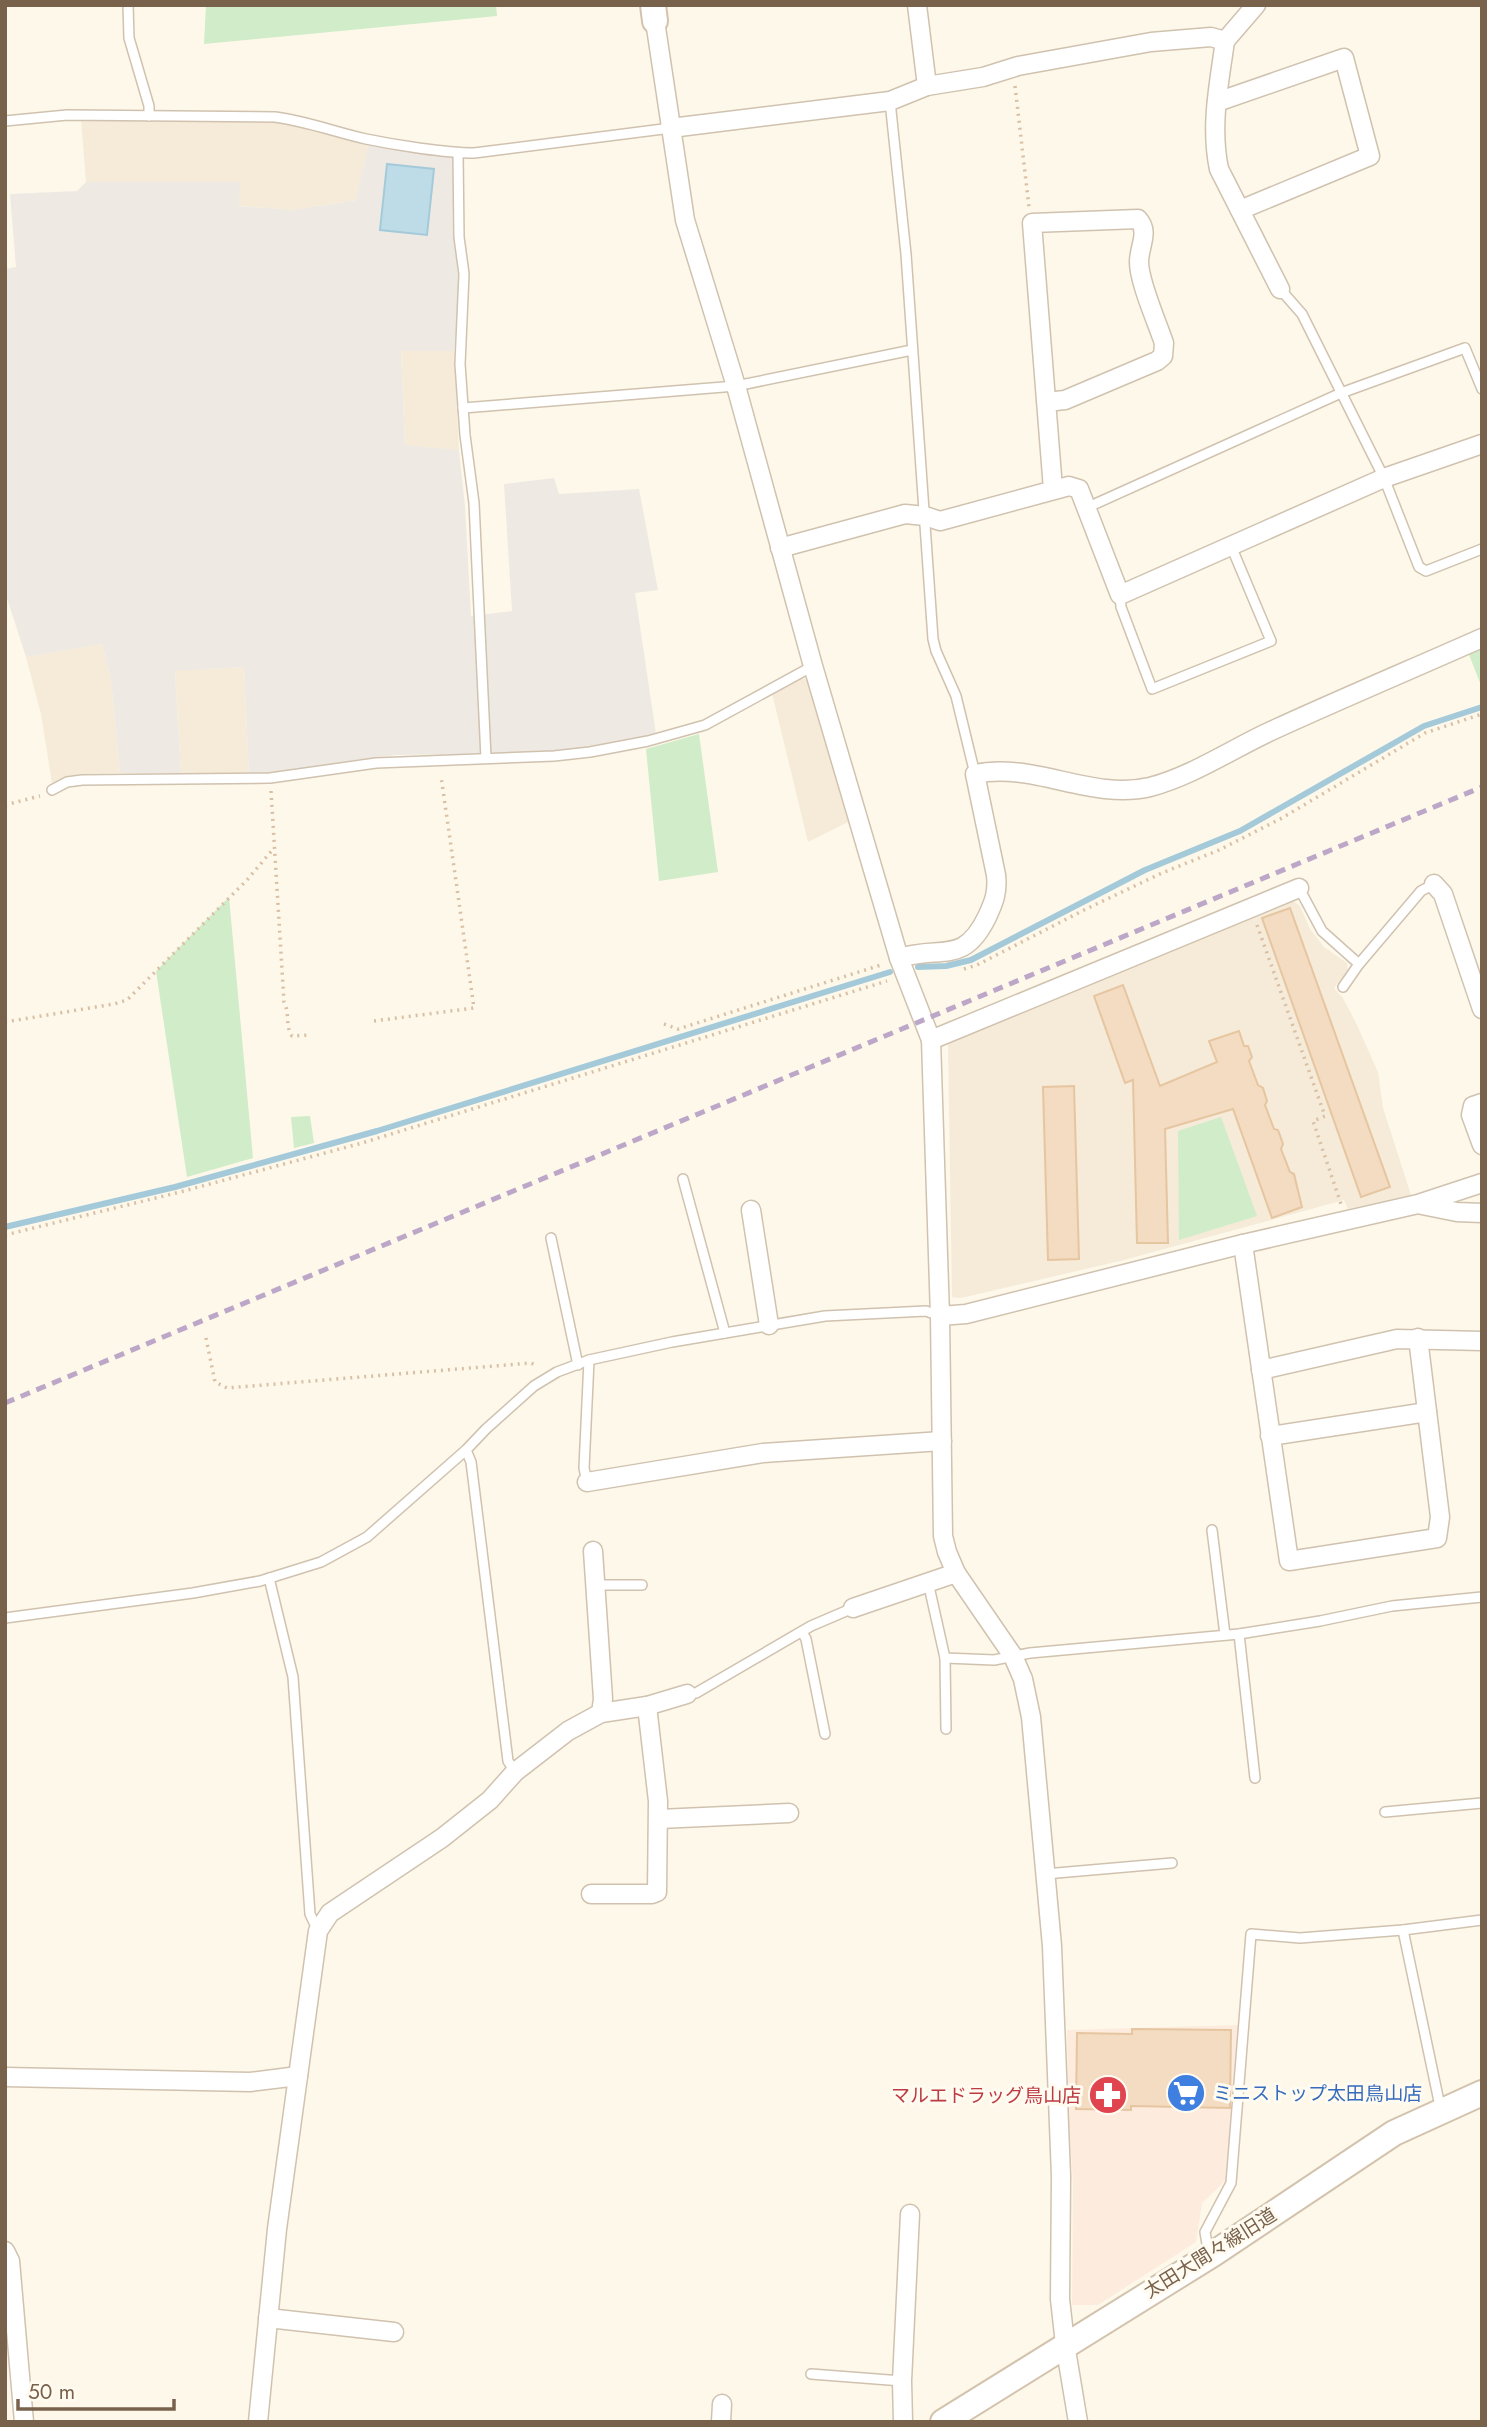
<svg xmlns="http://www.w3.org/2000/svg" width="1487" height="2427" font-family="Jost,'Noto Sans JP',sans-serif">
<style>
.residential{fill:#f5ebd8}
.commercial{fill:#fdecde}
.industrial{fill:#eeeae3}
.green{fill:#d1ecc8}
.water{fill:#bedce8;stroke:#a4cada;stroke-width:2}
.lines{fill:none;stroke-linecap:round;stroke-linejoin:round}
.stream{stroke:#a4cada;stroke-width:6}
.building{fill:#f3dcc1;stroke:#e6c5a1;stroke-width:2}
.lane-casing{stroke:#d0c2af;stroke-width:12}
.street-casing{stroke:#d0c2af;stroke-width:21}
.secondary-casing{stroke:#d3c3ad;stroke-width:28}
.path{stroke:#d9bfa4;stroke-width:3.5;stroke-dasharray:2 5;stroke-linecap:butt}
.lane{stroke:#fff;stroke-width:9}
.street{stroke:#fff;stroke-width:18}
.secondary{stroke:#fff;stroke-width:24}
.rail{stroke:#bda7c8;stroke-width:5;stroke-dasharray:10 7;stroke-linecap:butt}
.labels{text-anchor:middle;dominant-baseline:central;stroke-width:6;stroke-linejoin:round;paint-order:stroke}
.shop-label{font-size:19px;fill:#366cbe;stroke:#fffbf1;text-anchor:start}
.health-label{font-size:19px;fill:#be3a42;stroke:#fffbf1;text-anchor:end}
.street-label{font-size:19px;fill:#79624c;stroke:#fffbf1}
</style>
<rect width="100%" height="100%" fill="#fdf8ea"/>
<!-- residential -->
<g class="residential">
<polygon points="81,120 277,122 368,145 356,200 294,210 239,206 239,182 86,182"/>
<polygon points="401,350 454,351 459,450 405,446"/>
<polygon points="102,644 111,681 120,773 79,774 52,783 41,714 26,657"/>
<polygon points="244,667 249,775 181,774 175,670"/>
<polygon points="802,678 807,679 848,822 808,842 772,693"/>
<polygon points="1288,897 1300,906 1310,929 1324,947 1347,963 1348,970 1334,988 1343,998 1356,1023 1378,1072 1383,1108 1411,1195 1348,1209 1344,1200 1124,1260 961,1298 952,1297 948,1044 952,1038"/>
</g>
<!-- commercial -->
<polygon class="commercial" points="1238,2025 1225,2181 1202,2203 1196,2242 1098,2305 1072,2305 1073,2184 1068,2108 1067,2030"/>
<!-- industrial -->
<polygon class="industrial" points="368,145 449,155 453,158 454,240 458,274 459,303 454,351 401,351 405,445 459,450 465,506 471,616 512,611 504,484 554,478 559,494 639,489 658,590 635,593 656,734 556,753 491,754 485,639 475,638 480,695 481,754 396,755 355,760 306,771 249,775 244,667 175,671 181,774 120,773 111,681 102,644 26,657 5,592 5,269 16,267 10,194 77,191 86,182 240,182 239,206 294,210 356,200"/>
<!-- green -->
<g class="green">
<polygon points="206,5 496,5 497,16 204,44"/>
<polygon points="1482,646 1482,688 1468,652"/>
<polygon points="699,734 718,872 659,881 646,749"/>
<polygon points="229,897 253,1158 187,1177 156,971"/>
<polygon points="310,1116 314,1143 294,1148 291,1117"/>
<polygon points="1221,1117 1257,1216 1179,1240 1178,1131"/>
</g>
<!-- water -->
<polygon class="water" points="387,164 434,169 427,235 380,230"/>
<g class="lines">
<!-- stream -->
<g class="stream">
<polyline points="918,967 946,966 971,960 1145,870 1240,831 1424,726 1482,707"/>
<polyline points="5,1227 175,1187 377,1131 890,972"/>
</g>
</g>
<!-- building -->
<g class="building">
<polygon points="1290,908 1390,1187 1361,1197 1262,918"/>
<polygon points="1123,985 1160,1086 1217,1062 1209,1041 1239,1031 1244,1046 1248,1046 1252,1057 1249,1061 1258,1085 1263,1088 1267,1101 1265,1105 1274,1129 1278,1130 1283,1144 1281,1149 1290,1172 1294,1174 1302,1207 1272,1218 1233,1109 1165,1129 1168,1243 1137,1243 1133,1080 1125,1083 1094,996"/>
<polygon points="1074,1086 1079,1259 1048,1260 1043,1087"/>
<polygon points="1132,2029 1231,2030 1230,2108 1131,2106 1131,2110 1076,2109 1077,2033 1132,2034"/>
</g>
<g class="lines">
<!-- lane casing -->
<g class="lane-casing">
<g id="lane">
<polyline points="128,5 129,38 149,106 149,116"/>
<polyline points="890,101 906,254 933,639 936,651 956,696 975,774"/>
<path d="M5,121L67,115L275,117C306,121 335,132 366,139C395,145 445,153 474,153L671,128"/>
<polyline points="458,153 459,237 464,274 460,364 465,435 474,503 486,758"/>
<polyline points="1280,289 1302,314 1384,478 1419,567 1426,571 1482,549"/>
<polyline points="463,408 736,386 912,350"/>
<polyline points="1086,508 1341,393 1465,348 1482,389"/>
<polyline points="1120,595 1121,607 1152,689 1271,641 1231,546"/>
<polyline points="52,790 67,782 82,780 270,778 376,763 554,756 590,752 648,741 705,725 813,666"/>
<polyline points="1299,888 1322,931 1359,964 1421,891 1434,884"/>
<polyline points="1343,987 1359,964"/>
<polyline points="683,1179 725,1333"/>
<polyline points="551,1238 578,1365"/>
<polyline points="466,1450 471,1462 508,1761 515,1772"/>
<polyline points="587,1482 584,1468 589,1360"/>
<polyline points="1212,1530 1225,1635"/>
<polyline points="269,1578 293,1677 310,1914 318,1931"/>
<polyline points="928,1582 945,1658 946,1729"/>
<polyline points="597,1585 642,1585"/>
<polyline points="5,1618 193,1593 260,1581 321,1562 367,1537 466,1450 486,1429 534,1386 557,1372 589,1360 672,1342 825,1316 926,1311 940,1316"/>
<polyline points="802,1632 806,1639 825,1734"/>
<polyline points="1239,1634 1255,1778"/>
<polyline points="945,1658 994,1660 1030,1653 1239,1634 1320,1621 1392,1606 1482,1597"/>
<polyline points="687,1694 696,1693 811,1626 853,1608"/>
<polyline points="1385,1812 1482,1803"/>
<polyline points="1045,1874 1172,1863"/>
<polyline points="1403,1930 1441,2111"/>
<polyline points="1212,2251 1207,2244 1205,2232 1231,2183 1251,1934 1300,1938 1403,1930 1482,1920"/>
<polyline points="811,2374 902,2381"/>
</g>
</g>
<!-- street casing -->
<g class="street-casing">
<g id="street">
<polyline points="917,5 927,86"/>
<polyline points="655,21 685,220 736,386 813,666 899,958 931,1040 940,1316 943,1536 947,1552 956,1573 1013,1656 1023,1679 1031,1717 1052,1946 1061,2176 1060,2299 1065,2344 1078,2422"/>
<path d="M1225,41C1219,84 1210,126 1219,169L1280,289"/>
<polyline points="1217,102 1344,58 1370,156 1240,210"/>
<polyline points="671,128 890,101 927,86 983,77 1018,66 1151,42 1211,37 1225,41 1256,5"/>
<path d="M1046,402L1065,400L1157,361L1163,356L1164,343C1157,322 1139,282 1139,262C1139,246 1150,232 1138,219L1032,223L1053,489"/>
<polyline points="780,548 905,514 925,516 940,521 1069,486 1079,489 1120,595 1384,478 1482,444"/>
<polyline points="1434,884 1443,894 1482,1009"/>
<path d="M899,958C942,945 963,966 987,917C994,902 998,892 996,875L975,774C1033,761 1091,801 1150,787C1192,776 1232,749 1271,731C1341,699 1412,669 1482,638"/>
<polyline points="931,1040 1299,888"/>
<polyline points="1482,1103 1473,1106 1471,1115 1482,1145"/>
<polyline points="1422,1205 1457,1212 1482,1213"/>
<polyline points="751,1210 769,1325"/>
<polyline points="1243,1244 1289,1561 1437,1538 1440,1517 1418,1338"/>
<polyline points="940,1316 966,1314 1243,1244 1418,1204 1482,1183"/>
<polyline points="1261,1370 1397,1339 1482,1341"/>
<polyline points="1270,1436 1427,1412"/>
<polyline points="587,1482 763,1453 942,1441"/>
<polyline points="593,1551 603,1699 601,1713"/>
<polyline points="853,1608 956,1573"/>
<polyline points="659,1819 789,1813"/>
<polyline points="591,1894 652,1894 657,1892 658,1801 647,1706"/>
<polyline points="5,2077 250,2082 298,2076"/>
<polyline points="5,2251 10,2261 24,2422"/>
<polyline points="268,2318 394,2332"/>
<polyline points="258,2422 277,2229 318,1931 330,1913 442,1838 490,1800 515,1772 568,1731 601,1713 647,1706 687,1694"/>
<polyline points="721,2422 722,2404"/>
<polyline points="903,2422 902,2381 910,2214"/>
</g>
</g>
<!-- secondary casing -->
<g class="secondary-casing">
<g id="secondary">
<polyline points="653,5 655,21"/>
<polyline points="943,2422 1213,2254 1394,2133 1482,2093"/>
</g>
</g>
<!-- path -->
<g class="path">
<polyline points="1015,86 1029,207"/>
<path d="M271,791L284,1002C290,1013 285,1026 292,1036L309,1035"/>
<polyline points="5,805 40,796"/>
<polyline points="1257,925 1325,1116 1313,1121 1341,1204"/>
<polyline points="964,969 977,965 1086,909 1162,873 1219,850 1282,818 1425,733 1482,714"/>
<polyline points="374,1021 474,1008 441,776"/>
<polyline points="5,1022 114,1004 127,1000 247,880 274,848"/>
<polyline points="664,1024 678,1029 881,965"/>
<polyline points="5,1235 180,1192 362,1143 887,981"/>
<polyline points="206,1338 215,1382 227,1388 531,1363 537,1366"/>
</g>
<!-- lane -->
<use href="#lane" class="lane"/>
<!-- street -->
<use href="#street" class="street"/>
<!-- secondary -->
<use href="#secondary" class="secondary"/>
<!-- rail -->
<polyline class="rail" points="5,1403 1482,787"/>
</g>
<!-- icons -->
<defs>
<g id="supermarket-disc" transform="scale(2.0125)"><circle r="9.5" fill="#3f7fe0" stroke="#fffbf1"/><path d="M-6-5.5h2.5l.6 2H6L4.5 2H-2.5L-4.4-4H-6ZM-1.5 3.2a1.3 1.3 0 1 0 .1 0ZM3 3.2a1.3 1.3 0 1 0 .1 0Z" fill="#fff"/></g>
<g id="pharmacy-disc" transform="scale(2.0125)"><circle r="9.5" fill="#e0444e" stroke="#fffbf1"/><path d="M-2-6h4v4h4v4h-4v4h-4v-4h-4v-4h4Z" fill="#fff"/></g>
</defs>
<g fill-rule="evenodd">
<use href="#supermarket-disc" x="1186" y="2093"/>
<use href="#pharmacy-disc" x="1108" y="2095"/>
</g>
<g class="labels">
<!-- shop labels -->
<g class="shop-label">
<text x="1213" y="2093">ミニストップ太田鳥山店</text>
</g>
<!-- health labels -->
<g class="health-label">
<text x="1081" y="2095">マルエドラッグ鳥山店</text>
</g>
<!-- street labels -->
<g class="street-label">
<text transform="translate(1210 2253) rotate(-32)">太田大間々線旧道</text>
</g>
</g>
<!-- border -->
<rect width="1487" height="2427" fill="none" stroke="#79624c" stroke-width="14"/>
<!-- scale -->
<path d="M18 2399v10h156v-10" fill="none" stroke="#79624c" stroke-width="3.5"/>
<text x="28" y="2399" font-size="21" fill="#79624c" stroke="#fffbf1" stroke-width="5" paint-order="stroke">50 m</text>
</svg>
